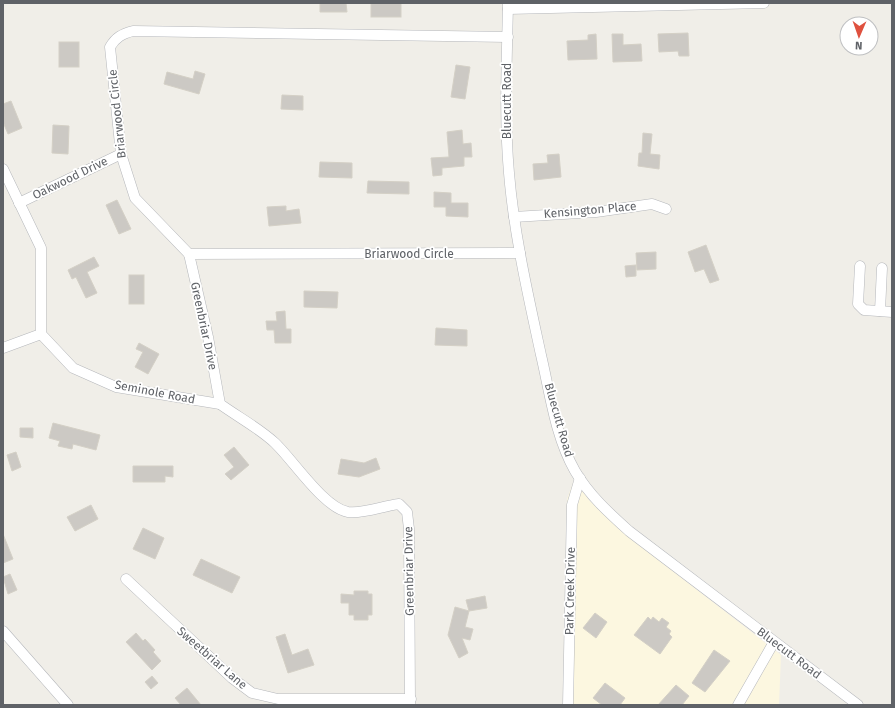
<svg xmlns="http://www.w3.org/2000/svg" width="895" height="708" font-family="'Fira Sans',sans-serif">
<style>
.commercial{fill:#fcf7e0}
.building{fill:#ccc9c4;stroke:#d4d0c6}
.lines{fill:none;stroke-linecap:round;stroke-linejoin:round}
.minor-casing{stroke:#b5b7bb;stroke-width:11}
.minor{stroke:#fff;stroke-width:10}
.labels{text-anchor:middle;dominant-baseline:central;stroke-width:3.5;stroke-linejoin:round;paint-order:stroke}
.street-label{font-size:12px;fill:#5f6267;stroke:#fff}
</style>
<rect width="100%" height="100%" fill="#f0eee8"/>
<!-- commercial -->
<polygon class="commercial" points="574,480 589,500 621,531 781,655 779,705 564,705 567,499"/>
<!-- building -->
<g class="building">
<polygon points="320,3 346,3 347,12 320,12"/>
<rect x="371" y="3" width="30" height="14"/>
<polygon points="688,33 689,56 679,56 678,51 659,52 658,34"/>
<polygon points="596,34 597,59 568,60 567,41 588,40 588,35"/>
<polygon points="612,34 623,34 623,45 641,44 642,61 613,62"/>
<rect x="59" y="42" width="20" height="25"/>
<polygon points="456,65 470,67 465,99 451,97"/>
<polygon points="195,71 205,74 199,94 164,84 167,72 193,79"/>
<polygon points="282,95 303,96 303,110 281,109"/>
<polygon points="11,101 22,128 8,134 3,122 3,104"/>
<polygon points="53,125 69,126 68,154 52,153"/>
<polygon points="462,130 463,144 471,143 472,157 464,157 464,166 442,168 442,175 433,176 431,158 449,157 447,132"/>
<polygon points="643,133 652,134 650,154 660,155 659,169 638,166 639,153 642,153"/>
<polygon points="559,154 561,177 534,180 533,164 548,163 547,155"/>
<polygon points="320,162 352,163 352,178 319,177"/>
<polygon points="368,181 409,182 409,194 367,193"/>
<polygon points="434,192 451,193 451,203 468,203 468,217 446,216 446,207 434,207"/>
<polygon points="117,200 131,229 119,234 106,205"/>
<polygon points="286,206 286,211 299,209 301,223 269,226 267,207"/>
<polygon points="706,245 719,280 710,283 704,269 695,272 688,252"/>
<polygon points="656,252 656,269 637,270 636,253"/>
<polygon points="94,257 99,266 87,272 97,293 86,298 76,277 72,279 68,270"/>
<polygon points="636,265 636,276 626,277 625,266"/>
<rect x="129" y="275" width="15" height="29"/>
<polygon points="304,291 338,292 337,308 304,307"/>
<polygon points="285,311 286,329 291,329 291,343 275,343 274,330 267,330 266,321 277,321 276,312"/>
<polygon points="436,328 467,330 467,346 435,345"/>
<polygon points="139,343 159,354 148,374 135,367 143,352 136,349"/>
<polygon points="53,423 100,435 96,450 73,444 72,449 58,446 60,441 49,438"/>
<polygon points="20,428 33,428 33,438 20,437"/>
<polygon points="234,447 249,465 231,480 225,474 234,467 224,455"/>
<polygon points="16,452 21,467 12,471 7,455"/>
<polygon points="376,458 380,469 359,477 338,474 341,459 364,463"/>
<polygon points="133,466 173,466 173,477 165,476 165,482 133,482"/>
<polygon points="91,505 98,519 75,531 67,517"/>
<polygon points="143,528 164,538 155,559 133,549"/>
<polygon points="3,534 13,559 3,563"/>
<polygon points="201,559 240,577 232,593 193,575"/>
<polygon points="10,574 17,590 8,594 3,577"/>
<polygon points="354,591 368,591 368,594 372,594 372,615 368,615 368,620 354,620 354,615 349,615 349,603 341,603 341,594 354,595"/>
<polygon points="485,596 487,608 469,611 466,600"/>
<polygon points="455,607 469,611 465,627 473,629 470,640 462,638 468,653 459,658 448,635"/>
<polygon points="595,613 607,622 596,638 583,628"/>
<polygon points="648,617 651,620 653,617 659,622 662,618 669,623 666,627 671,631 669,634 672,637 660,654 634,635"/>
<polygon points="136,633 143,641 145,639 155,650 153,652 161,661 152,670 126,642"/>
<polygon points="285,634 292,655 308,649 314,665 288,673 276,637"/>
<polygon points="714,650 730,661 705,692 692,683"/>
<polygon points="152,676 158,683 151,689 145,682"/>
<polygon points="605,683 625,698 620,705 602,705 593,698"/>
<polygon points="676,685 689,696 682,705 658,705"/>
<polygon points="187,688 201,705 181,705 175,698"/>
</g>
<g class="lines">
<!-- minor casing -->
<g class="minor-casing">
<g id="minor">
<path d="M508,3C507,59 504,117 509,173C514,234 528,295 541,355C550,393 555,436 575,471C589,495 609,513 629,531L858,705"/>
<polyline points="508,9 764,3"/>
<path d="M508,37L133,31C122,34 116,37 110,47L121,154L135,198L189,254L520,253"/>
<polyline points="3,169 41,248 41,334 73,368 116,387 220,404"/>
<polyline points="19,203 121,154"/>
<polyline points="514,217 596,212 652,204 666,209"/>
<path d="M189,254L208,337L220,404C238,417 259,428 275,443C293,460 324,508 348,512C365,514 382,506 399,504L407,512L409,529L410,705"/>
<polyline points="860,266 858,304 864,310 892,312"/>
<polyline points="880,311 882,268"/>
<polyline points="3,348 41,334"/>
<polyline points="126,579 232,678 252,693 278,699 411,699"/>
<polyline points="3,631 68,705"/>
<polyline points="568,705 572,505 580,478"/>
<polyline points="738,705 774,642"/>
</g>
</g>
<!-- minor -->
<use href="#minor" class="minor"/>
</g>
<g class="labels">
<!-- street labels -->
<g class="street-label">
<text transform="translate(507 101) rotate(-90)">Bluecutt Road</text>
<text transform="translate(117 114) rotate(-96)">Briarwood Circle</text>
<text transform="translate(70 178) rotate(-26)">Oakwood Drive</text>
<text transform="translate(590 210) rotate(-5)">Kensington Place</text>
<text x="409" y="254">Briarwood Circle</text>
<text transform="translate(204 326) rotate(78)">Greenbriar Drive</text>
<text transform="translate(155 392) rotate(11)">Seminole Road</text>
<text transform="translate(559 420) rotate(74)">Bluecutt Road</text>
<text transform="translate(409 571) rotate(-91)">Greenbriar Drive</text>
<text transform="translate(570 591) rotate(-89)">Park Creek Drive</text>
<text transform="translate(789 653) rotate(37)">Bluecutt Road</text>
<text transform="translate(212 658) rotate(41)">Sweetbriar Lane</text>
</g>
</g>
<!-- border -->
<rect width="895" height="708" fill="none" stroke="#5f6267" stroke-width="8"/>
<!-- north arrow -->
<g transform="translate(859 36) rotate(182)"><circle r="19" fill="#ffffff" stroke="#bfc0c2"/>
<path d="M0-3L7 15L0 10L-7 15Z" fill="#df513f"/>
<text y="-6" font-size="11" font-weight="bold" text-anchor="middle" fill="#5f6267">N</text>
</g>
</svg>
